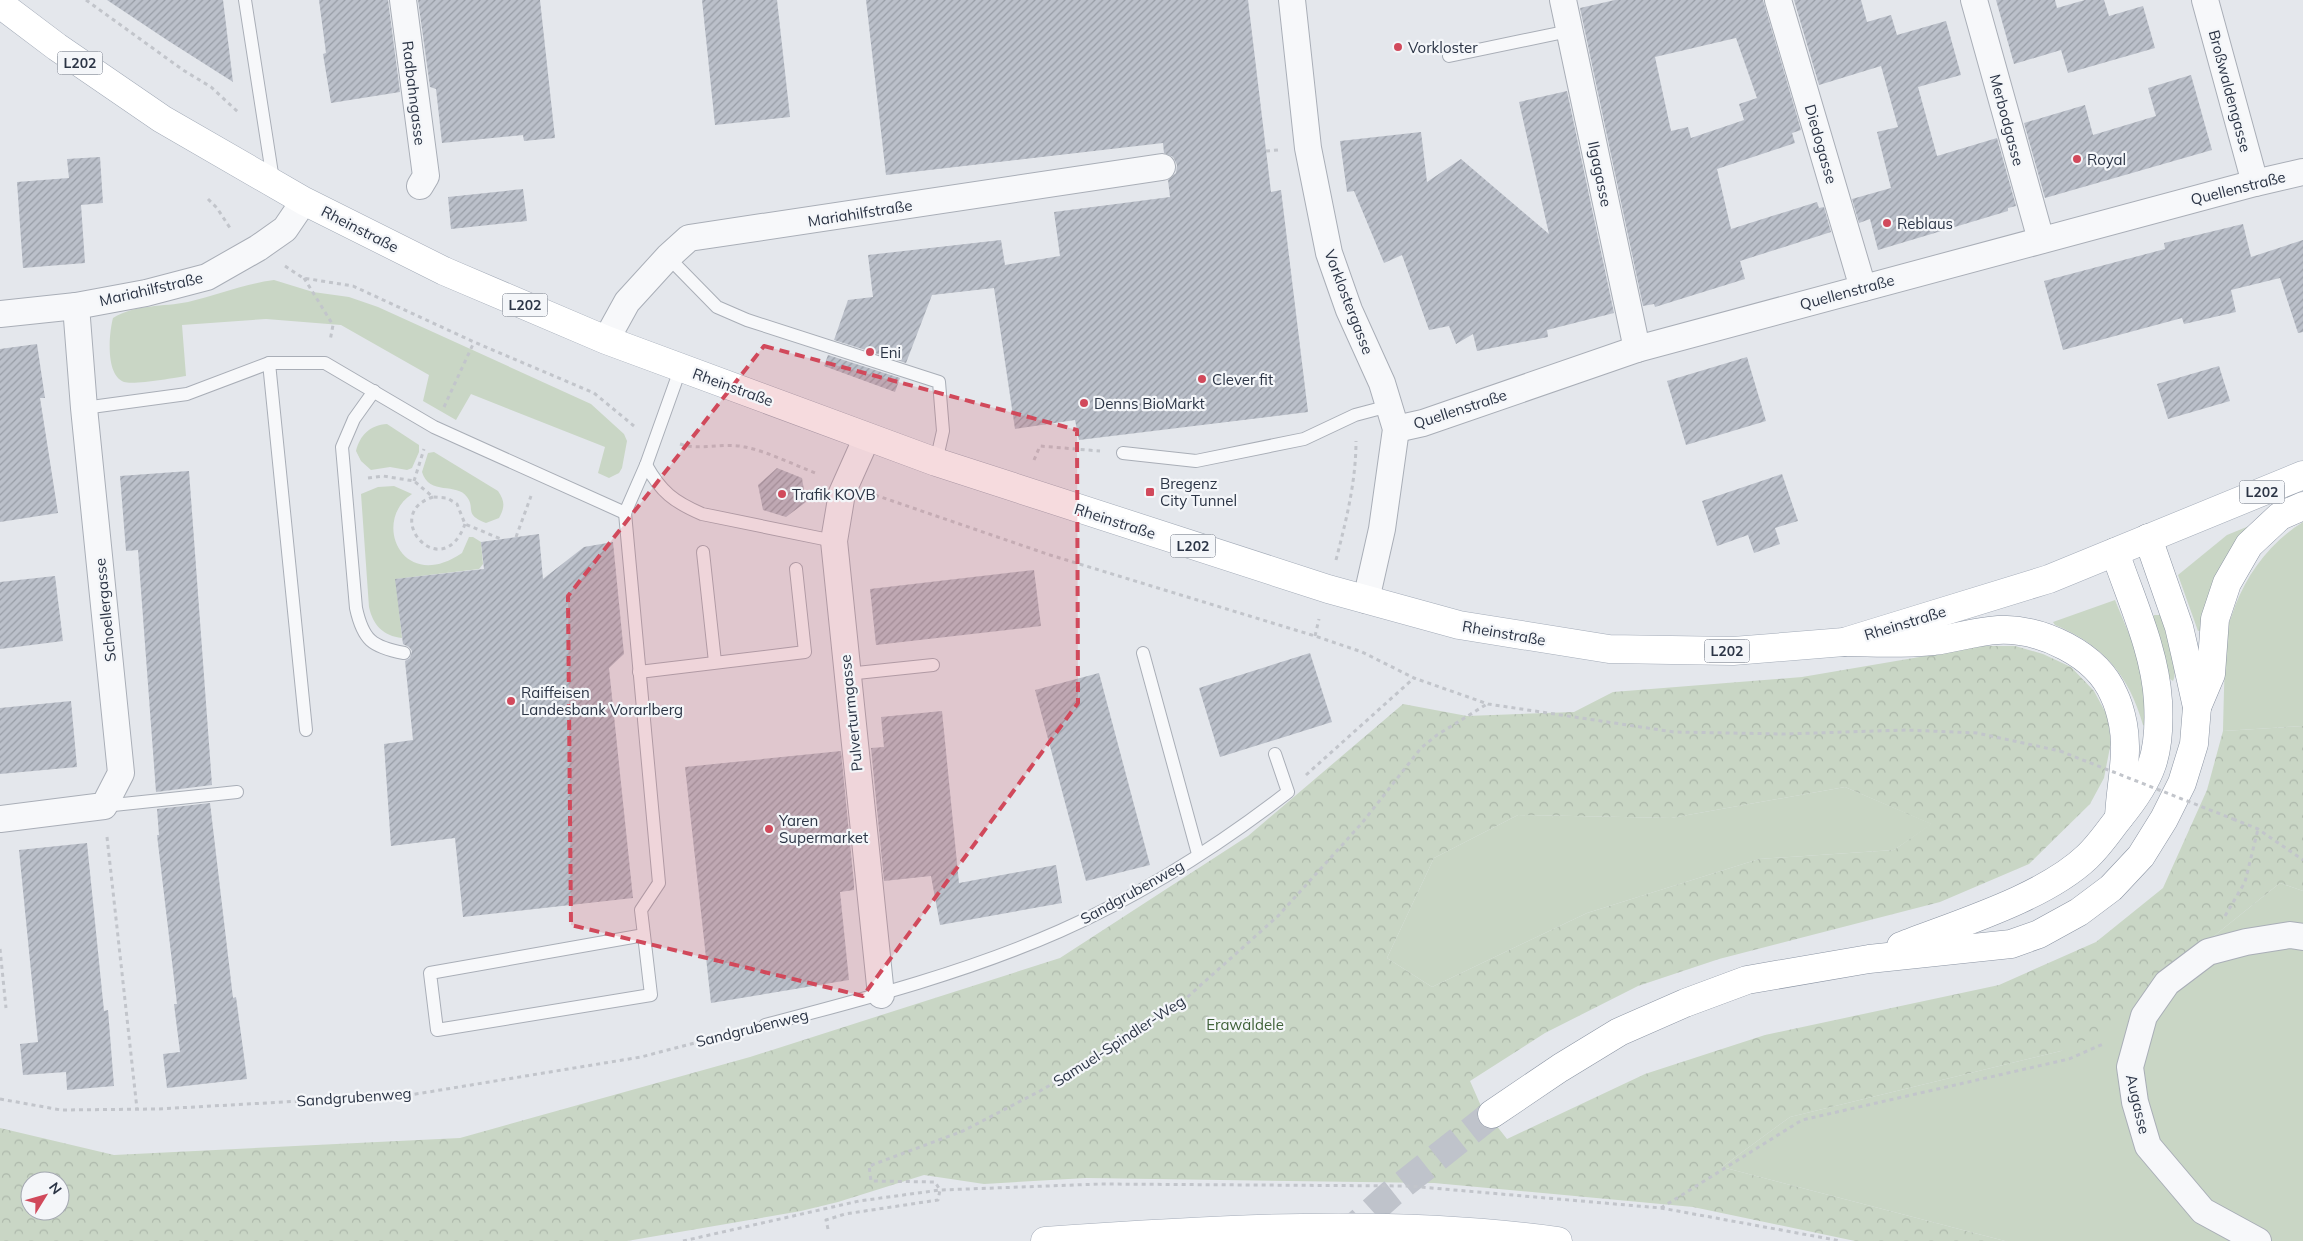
<svg xmlns="http://www.w3.org/2000/svg" width="2303" height="1241" font-family="Mulish,sans-serif">
<style>
.green{fill:#c9d6c5}
.forest{fill:url(#forest-crowns);fill-rule:evenodd}
.building{fill:url(#building-hatch);fill-rule:evenodd}
.lines{fill:none;stroke-linecap:round;stroke-linejoin:round}
.highway-tunnel{stroke:#bfc3cb;stroke-width:28;stroke-dasharray:28 14;stroke-linecap:butt}
.lane-casing{stroke:#a9aeb7;stroke-width:14}
.street-casing{stroke:#a9aeb7;stroke-width:28}
.primary-casing{stroke:#a3abb8;stroke-width:29}
.highway-casing{stroke:#8b94a3;stroke-width:29}
.path{stroke:#c2c5cb;stroke-width:3;stroke-dasharray:4 4;stroke-linecap:butt}
.lane{stroke:#f7f8fa;stroke-width:12}
.street{stroke:#f7f8fa;stroke-width:26}
.primary{stroke:#fff;stroke-width:28}
.highway{stroke:#fff;stroke-width:28}
.path-bridge{stroke:#c2c5cb;stroke-width:3;stroke-dasharray:4 4;stroke-linecap:butt}
.marked{fill:#d1495b;fill-opacity:0.2;stroke:#d1495b;stroke-width:4;stroke-dasharray:10 6;stroke-linejoin:round}
.poi-dot{fill:#d1495b;stroke:#f4f6f9;stroke-width:2}
.labels{text-anchor:middle;dominant-baseline:central;stroke-width:4.5;stroke-linejoin:round;paint-order:stroke}
.shield{fill:#f4f6f9;stroke:#676e7b;stroke-width:1}
.shield-label{font-size:14px;font-weight:bold;fill:#2b3445}
.poi-label{font-size:15px;fill:#2b3445;stroke:#f4f6f9;text-anchor:start}
.street-label{font-size:15px;fill:#2b3445;stroke:#f4f6f9}
.park-label{font-size:15px;fill:#3f6138;stroke:#f4f6f9}
</style>
<defs>
<pattern id="forest-crowns" width="20" height="18" patternUnits="userSpaceOnUse" patternTransform="scale(1.25)"><rect width="20" height="18" fill="#c9d6c5"/><path d="M2 6a3 3 0 1 1 6 0M12 15a3 3 0 1 1 6 0" fill="none" stroke="#adb8ab"/></pattern>
<pattern id="building-hatch" width="6" height="6" patternUnits="userSpaceOnUse" patternTransform="scale(1.25)"><rect width="6" height="6" fill="#bbc0ca"/><path d="M-1 1l2-2M0 6l6-6M5 7l2-2" fill="none" stroke="#989da6"/></pattern>
</defs>
<rect width="100%" height="100%" fill="#e4e7ec"/>
<!-- green -->
<g class="green">
<path d="M274,280L313,292L349,297L378,307L591,404L624,434L627,441L622,468L619,473L609,478L598,473L605,447L471,394L456,420L423,401L429,375L341,325L266,319L182,325L186,376C174,378 134,385 124,382C105,375 109,333 113,318C136,304 163,307 188,302C217,295 244,284 274,280Z"/>
<path d="M387,424L419,445V452L412,468L407,470L390,467L371,470L361,461L356,451C360,435 370,425 387,424Z"/>
<path d="M434,452L498,491C505,501 505,507 499,518L486,523C463,514 476,509 467,497C457,482 429,496 422,472L428,453Z"/>
<path d="M394,486L412,494C371,521 402,594 462,553L469,537H473L481,542L483,564L479,569L396,579L402,638C383,636 373,625 369,607L361,494L378,487Z"/>
<path d="M2303,522V726L2223,731C2224,697 2224,662 2228,628C2229,621 2233,613 2235,606C2249,571 2271,542 2303,522Z"/>
<polygon points="2249,526 2203,630 2198,631 2178,575 2227,535"/>
<path d="M2115,600L2139,658L2145,680V726L2143,725C2129,675 2103,645 2055,625L2053,622Z"/>
<path d="M2154,615H2163C2166,629 2180,669 2173,681L2170,679L2153,618Z"/>
<polygon points="1845,787 1932,824 1894,850 1759,859 1587,913 1432,987 1387,958 1434,858 1518,815 1671,818"/>
<polygon points="2280,883 2303,891 2303,1241 2005,1241 1722,1167 1790,1117 2061,1051 2204,944"/>
</g>
<!-- forest -->
<path class="forest" d="M1984,646H2015L2043,654L2071,667L2094,691L2108,717L2111,742L2104,778L2090,804L2029,864L1940,902L1719,959L1638,986L1545,1033L1470,1081L1481,1106L1507,1139L1645,1074L1765,1035L1999,985L2096,942L2163,888L2207,790L2223,731L2303,726V891L2280,883L2204,944L2139,1005L2107,1031L2061,1051L1790,1117L1722,1167L2005,1241H1855L1693,1207L1434,1183L1086,1178L984,1184L924,1175L838,1202L801,1211L627,1241H0V1128L114,1155L460,1138L750,1057L1060,958L1248,836L1403,704L1467,716L1574,712L1613,692L1802,677ZM1845,787L1931,824L1894,850L1759,859L1587,913L1432,987L1387,958L1434,858L1518,815L1671,818ZM30,1181H60V1211H30Z"/>
<!-- building -->
<g class="building">
<polygon points="107,0 223,0 233,82 167,40"/>
<polygon points="319,0 388,0 400,92 331,103 323,54 326,53"/>
<polygon points="418,0 540,0 555,138 524,141 523,135 442,143 436,89 430,87"/>
<polygon points="702,0 777,0 790,117 715,125"/>
<polygon points="866,0 1248,0 1271,192 1281,190 1308,412 1079,440 1075,420 1015,429 994,288 932,295 906,363 834,340 848,300 873,297 868,255 1001,240 1005,265 1060,256 1054,212 1170,197 1168,180 1176,173 1177,165 1173,157 1164,153 1163,143 886,175"/>
<path d="M1615,0H1763L1801,130L1792,133L1795,143L1717,169L1731,229L1817,202L1819,208L1824,207L1831,232L1740,261L1745,279L1655,307L1654,304L1643,306L1580,8ZM1736,38L1757,98L1739,104L1744,120L1691,138L1688,127L1671,131L1655,57Z"/>
<polygon points="1794,0 1861,0 1867,22 1891,15 1897,35 1946,21 1961,75 1918,87 1937,156 1997,138 2016,206 2008,208 2008,211 1878,250 1870,219 1859,223 1852,199 1891,188 1877,132 1898,127 1881,66 1819,85"/>
<polygon points="1996,0 2055,0 2057,8 2085,0 2104,0 2109,16 2143,6 2155,48 2068,73 2061,50 2014,64"/>
<polygon points="2191,75 2212,150 2045,198 2024,123 2085,105 2093,135 2156,116 2148,88"/>
<polygon points="1567,91 1614,313 1547,330 1548,337 1477,351 1473,334 1456,344 1449,326 1429,330 1402,255 1384,263 1354,191 1347,192 1340,141 1421,132 1427,182 1461,159 1549,234 1519,102"/>
<polygon points="100,157 103,203 81,205 85,263 23,268 17,182 69,178 67,159"/>
<polygon points="523,189 527,221 451,229 448,197"/>
<polygon points="2243,224 2251,257 2303,240 2303,332 2298,333 2280,278 2231,290 2236,312 2184,324 2182,318 2063,350 2044,281 2165,249 2164,243"/>
<polygon points="37,344 45,398 40,398 58,513 0,522 0,349"/>
<polygon points="828,355 900,378 895,392 824,366"/>
<polygon points="1747,357 1766,421 1686,445 1667,381"/>
<polygon points="2219,366 2230,401 2168,419 2157,384"/>
<polygon points="777,468 802,478 806,502 786,517 763,510 758,485"/>
<polygon points="189,471 212,785 156,792 138,550 126,551 120,476"/>
<polygon points="1782,474 1798,521 1775,528 1780,544 1754,553 1748,535 1717,546 1702,501"/>
<polygon points="539,534 543,579 584,547 613,542 624,654 609,668 633,898 463,917 455,838 391,846 384,744 413,740 405,661 410,658 412,651 409,647 403,644 395,579 484,569 481,542"/>
<polygon points="1034,570 1041,626 876,645 870,589"/>
<polygon points="55,576 63,641 0,649 0,582"/>
<polygon points="1310,653 1332,722 1220,757 1199,688"/>
<polygon points="1099,673 1150,865 1086,881 1035,690"/>
<polygon points="71,701 77,767 0,774 0,708"/>
<polygon points="942,711 959,883 1056,865 1062,903 940,925 931,876 884,881 871,748 884,747 881,717"/>
<polygon points="841,751 854,884 854,890 840,892 849,980 711,1003 685,767"/>
<polygon points="210,803 233,998 236,997 247,1079 167,1088 163,1054 180,1052 174,1004 177,1004 157,835 159,835 157,809"/>
<polygon points="87,843 104,1011 108,1010 114,1086 67,1090 66,1072 23,1075 20,1044 38,1042 19,850"/>
</g>
<g class="lines">
<!-- highway-tunnel -->
<polyline class="highway-tunnel" points="1341,1239 1391,1194 1492,1114"/>
<!-- lane casing -->
<g class="lane-casing">
<g id="lane">
<polyline points="245,0 273,180"/>
<polyline points="1449,56 1569,31"/>
<polyline points="668,257 717,307 747,320 939,382 943,431 936,462"/>
<polyline points="269,363 306,730"/>
<path d="M374,391L354,419L342,447L356,608C363,640 372,647 404,653"/>
<polyline points="84,408 187,394 269,363 325,363 434,427 625,513 646,465 681,367"/>
<polyline points="1123,453 1196,461 1304,439 1355,415 1389,406"/>
<path d="M646,465C661,492 674,502 702,514L834,541"/>
<polyline points="625,513 659,883 641,910 644,935 430,973 437,1030 651,995 644,935"/>
<polyline points="703,552 715,662"/>
<polyline points="1143,653 1198,854"/>
<polyline points="639,672 805,652 796,569"/>
<polyline points="847,674 933,665"/>
<polyline points="104,806 237,792"/>
<path d="M765,1025C864,999 965,973 1060,931C1141,895 1218,846 1288,792L1275,754"/>
</g>
</g>
<!-- street casing -->
<g class="street-casing">
<g id="street">
<polyline points="403,0 426,176 420,186"/>
<polyline points="1292,0 1308,148 1329,253 1349,310 1382,383 1396,429 1382,529 1366,600"/>
<polyline points="1563,0 1637,349"/>
<polyline points="1778,0 1863,288"/>
<polyline points="1974,0 2041,240"/>
<polyline points="2205,0 2255,183"/>
<polyline points="0,314 76,306 146,293 207,277 258,248 285,229 304,201"/>
<polyline points="606,340 627,302 668,257 689,238 1162,167"/>
<polyline points="1396,429 1423,423 1637,349 2255,183 2303,172"/>
<polyline points="867,437 842,493 834,541 881,995"/>
<polyline points="0,819 104,806 121,773 84,408 76,306"/>
<polyline points="2258,1241 2203,1211 2148,1146 2135,1102 2130,1067 2144,1016 2167,983 2208,952 2246,942 2290,935 2303,937"/>
</g>
</g>
<!-- primary casing -->
<g class="primary-casing">
<g id="primary">
<polyline points="0,4 57,47 162,119 304,201 444,271 606,340 936,462 1328,589 1459,625 1609,649 1733,651 1844,642 2049,579 2303,475"/>
<path d="M1045,1241C1216,1229 1388,1218 1558,1241"/>
</g>
</g>
<!-- highway casing -->
<g class="highway-casing">
<g id="highway">
<path d="M1844,642C1874,643 1904,644 1934,641C1956,638 1977,631 1998,630C2041,628 2097,654 2114,695C2118,703 2121,714 2123,724C2129,754 2120,787 2119,818"/>
<polyline points="2197,707 2211,674 2215,619 2227,583 2249,545 2280,516 2303,506"/>
<path d="M1901,946C1957,924 2044,898 2087,857C2099,846 2109,831 2119,818C2152,778 2161,754 2158,701C2155,650 2131,600 2115,552"/>
<polyline points="1492,1114 1560,1068 1619,1032 1685,1003 1747,980 1869,959 2011,944 2039,934 2079,912 2111,888 2141,856 2164,819 2182,783 2194,744 2197,707 2185,653 2179,627 2148,538"/>
</g>
</g>
<!-- path -->
<g class="path">
<polyline points="86,0 183,70 211,87 238,112"/>
<polyline points="1266,151 1278,150"/>
<polyline points="208,199 217,208 230,228"/>
<polyline points="285,266 303,278 353,286 474,342 594,393 634,426"/>
<polyline points="304,278 333,325 330,341"/>
<polyline points="444,407 474,342"/>
<path d="M680,444C701,451 723,442 745,447C769,452 794,465 818,474"/>
<polyline points="1034,460 1040,446 1100,451"/>
<polyline points="368,478 383,476 414,481 433,497 447,498 457,504 465,524 501,539"/>
<polyline points="414,481 424,449"/>
<polyline points="875,495 1050,555 1315,636 1362,652 1414,678 1488,704 1674,732 1784,734 1906,730 1977,733 2060,751"/>
<path d="M433,497C379,514 442,587 465,524"/>
<polyline points="516,537 531,496"/>
<path d="M1336,560C1346,521 1356,482 1356,441"/>
<polyline points="1315,636 1319,619"/>
<polyline points="1306,775 1414,678"/>
<polyline points="2233,819 2258,829 2303,860"/>
<polyline points="107,837 137,1109"/>
<polyline points="2225,916 2245,882 2258,829"/>
<polyline points="0,949 6,1008"/>
<polyline points="0,1099 61,1110 158,1109 410,1095 641,1057 744,1030"/>
<polyline points="1661,1208 1802,1120 2069,1059 2103,1044"/>
<polyline points="828,1229 826,1220 845,1214 938,1200 940,1190 935,1182 871,1181 869,1166 963,1131 1040,1091 1115,1047 1183,1001 1278,916 1362,823 1421,748 1437,735 1487,704"/>
<polyline points="683,1241 859,1201 940,1190 1101,1184 1409,1186 1661,1208 1841,1241"/>
</g>
<!-- lane -->
<use href="#lane" class="lane"/>
<!-- street -->
<use href="#street" class="street"/>
<!-- primary -->
<use href="#primary" class="primary"/>
<!-- highway -->
<use href="#highway" class="highway"/>
<!-- path-bridge -->
<polyline class="path-bridge" points="2060,751 2233,819"/>
</g>
<!-- marked area -->
<path class="marked" d="M764,346L1077,430L1078,703L863,996L571,925L568,596Z"/>
<!-- markers -->
<g class="poi-dot">
<circle cx="1398" cy="47" r="5"/>
<circle cx="2077" cy="159" r="5"/>
<circle cx="1887" cy="223" r="5"/>
<circle cx="870" cy="352" r="5"/>
<circle cx="1202" cy="379" r="5"/>
<circle cx="1084" cy="403" r="5"/>
<rect x="1145" y="487" width="10" height="10" rx="2.5"/>
<circle cx="782" cy="494" r="5"/>
<circle cx="511" cy="701" r="5"/>
<circle cx="769" cy="829" r="5"/>
</g>
<g class="labels">
<!-- shield labels -->
<g class="shield">
<rect x="57.5" y="51.5" width="45" height="23" rx="4"/>
<rect x="502.5" y="293.5" width="45" height="23" rx="4"/>
<rect x="2239.5" y="480.5" width="45" height="23" rx="4"/>
<rect x="1170.5" y="534.5" width="45" height="23" rx="4"/>
<rect x="1704.5" y="639.5" width="45" height="23" rx="4"/>
</g>
<g class="shield-label">
<text x="80" y="63">L202</text>
<text x="525" y="305">L202</text>
<text x="2262" y="492">L202</text>
<text x="1193" y="546">L202</text>
<text x="1727" y="651">L202</text>
</g>
<!-- poi labels -->
<g class="poi-label">
<text x="1408" y="47">Vorkloster</text>
<text x="2087" y="159">Royal</text>
<text x="1897" y="223">Reblaus</text>
<text x="880" y="352">Eni</text>
<text x="1212" y="379">Clever fit</text>
<text x="1094" y="403">Denns BioMarkt</text>
<text x="1160" y="483">Bregenz<tspan x="1160" dy="17">City Tunnel</tspan></text>
<text x="792" y="494">Trafik KOVB</text>
<text x="521" y="692">Raiffeisen<tspan x="521" dy="17">Landesbank Vorarlberg</tspan></text>
<text x="779" y="820">Yaren<tspan x="779" dy="17">Supermarket</tspan></text>
</g>
<!-- street labels -->
<g class="street-label">
<text transform="translate(2230 91) rotate(75)">Broßwaldengasse</text>
<text transform="translate(414 93) rotate(83)">Radbahngasse</text>
<text transform="translate(2007 120) rotate(75)">Merbodgasse</text>
<text transform="translate(1821 144) rotate(74)">Diedogasse</text>
<text transform="translate(1600 174) rotate(78)">Ilgagasse</text>
<text transform="translate(2238 188) rotate(-14)">Quellenstraße</text>
<text transform="translate(860 213) rotate(-9)">Mariahilfstraße</text>
<text transform="translate(360 229) rotate(27)">Rheinstraße</text>
<text transform="translate(151 289) rotate(-13)">Mariahilfstraße</text>
<text transform="translate(1847 292) rotate(-15)">Quellenstraße</text>
<text transform="translate(1349 302) rotate(69)">Vorklostergasse</text>
<text transform="translate(733 387) rotate(20)">Rheinstraße</text>
<text transform="translate(1460 409) rotate(-18)">Quellenstraße</text>
<text transform="translate(1115 521) rotate(18)">Rheinstraße</text>
<text transform="translate(105 610) rotate(-96)">Schoellergasse</text>
<text transform="translate(1905 623) rotate(-17)">Rheinstraße</text>
<text transform="translate(1504 633) rotate(10)">Rheinstraße</text>
<text transform="translate(851 713) rotate(-96)">Pulverturmgasse</text>
<text transform="translate(1132 892) rotate(-29)">Sandgrubenweg</text>
<text transform="translate(752 1028) rotate(-14)">Sandgrubenweg</text>
<text transform="translate(1119 1041) rotate(-33)">Samuel-Spindler-Weg</text>
<text transform="translate(354 1097) rotate(-4)">Sandgrubenweg</text>
<text transform="translate(2138 1104) rotate(77)">Augasse</text>
</g>
<!-- park labels -->
<g class="park-label">
<text x="1245" y="1024">Erawäldele</text>
</g>
</g>
<!-- north arrow -->
<g transform="translate(45 1196) rotate(53)"><circle r="24" fill="#f4f6f9" stroke="#a4a8b1"/>
<path d="M0-4L9 19L0 12L-9 19Z" fill="#d1495b"/>
<text y="-8" font-size="14" font-weight="bold" text-anchor="middle" fill="#2b3445">N</text>
</g>
</svg>
